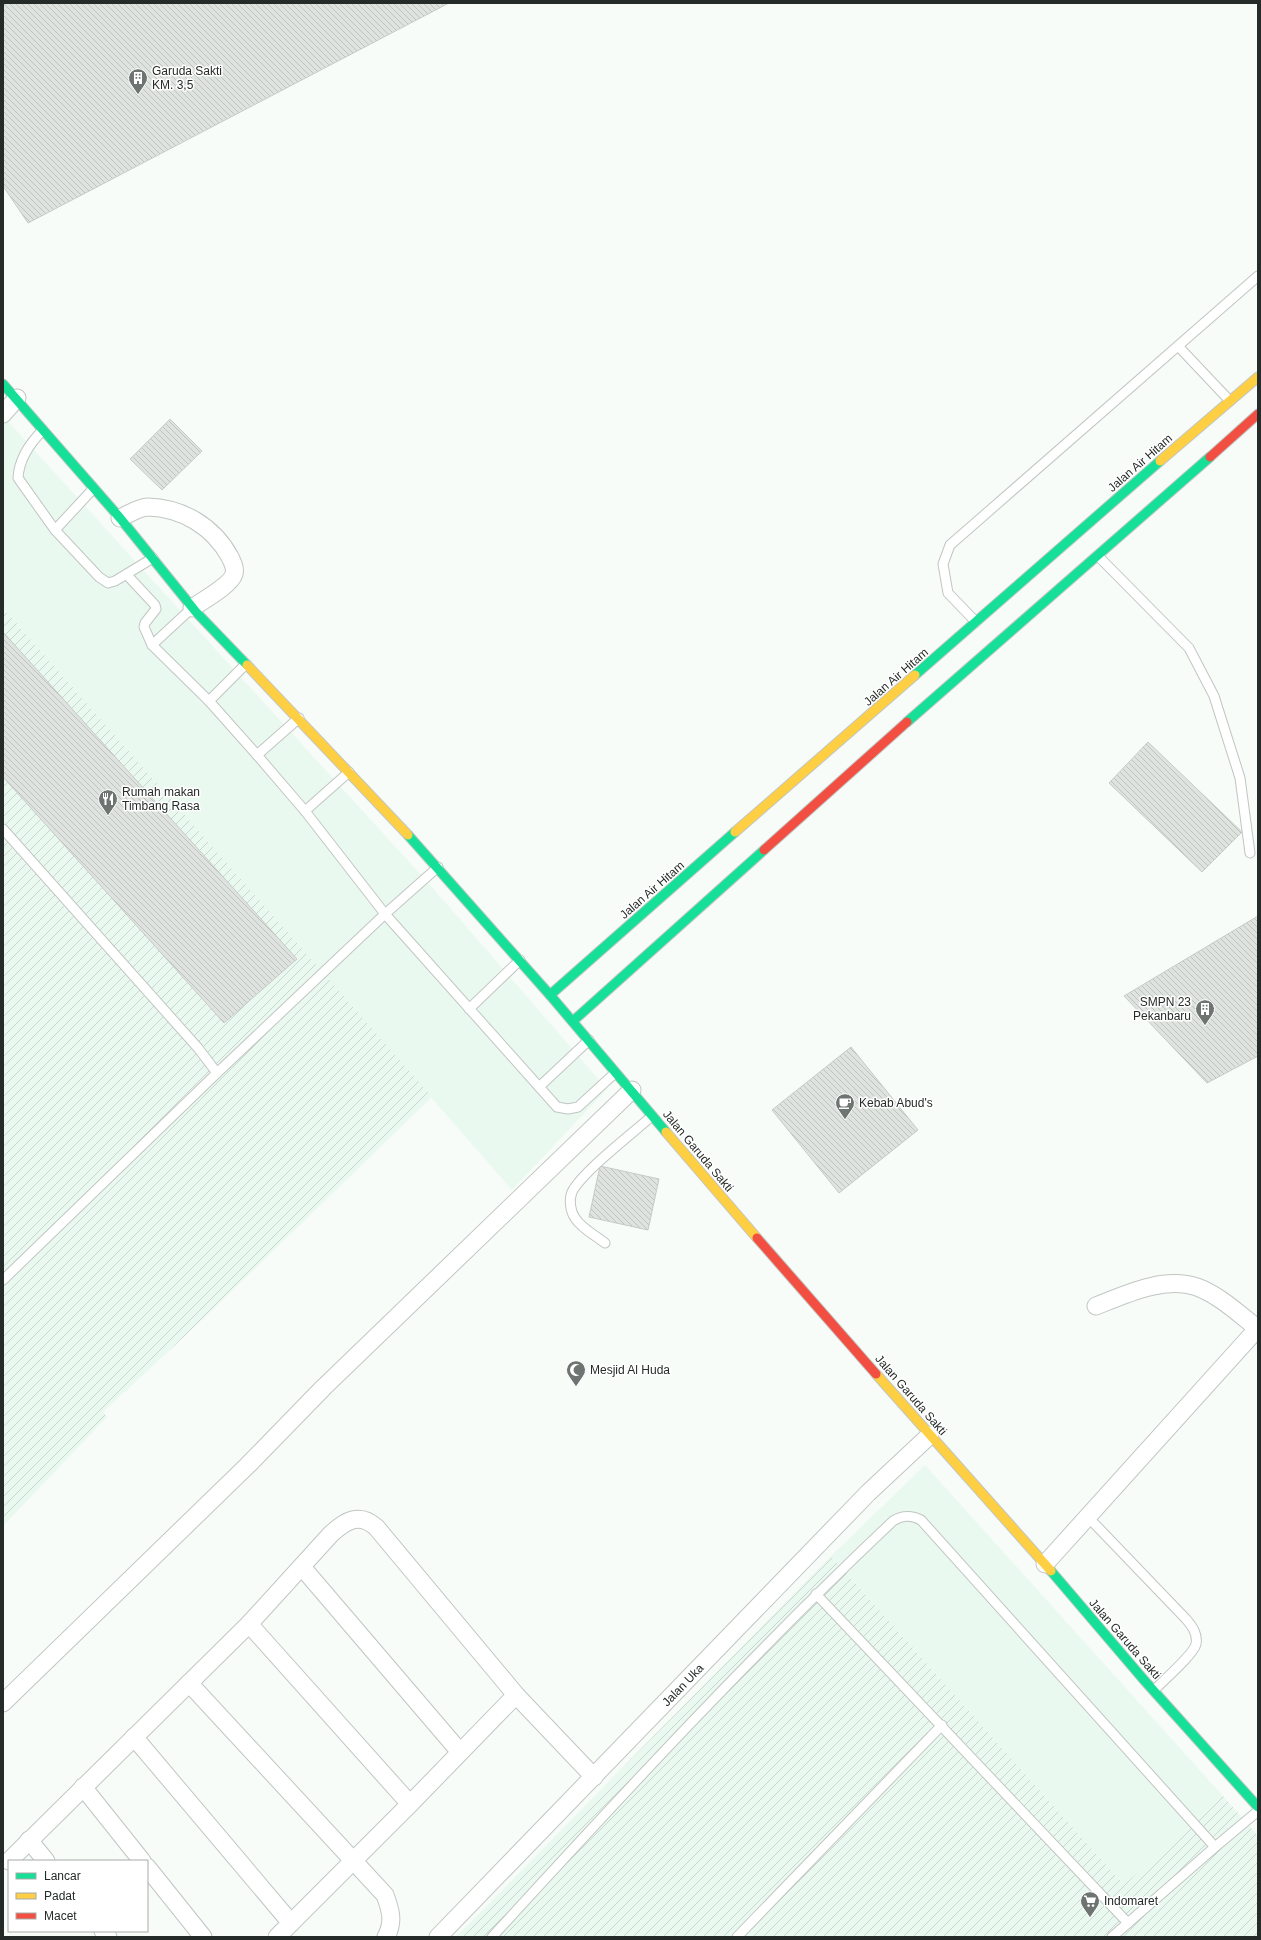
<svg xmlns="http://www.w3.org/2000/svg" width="1261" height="1940" font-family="Arial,sans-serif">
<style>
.built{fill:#eaf9f0}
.industrial{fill:url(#industrial-furrows)}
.building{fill:url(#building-back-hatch);stroke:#c7cbc8}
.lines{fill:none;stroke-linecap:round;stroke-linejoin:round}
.lane-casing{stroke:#c1c6c3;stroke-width:11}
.street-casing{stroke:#c1c6c3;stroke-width:19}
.fast-casing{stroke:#c1c6c3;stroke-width:11}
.slow-casing{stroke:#c1c6c3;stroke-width:11}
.jam-casing{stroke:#c1c6c3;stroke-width:11}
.lane{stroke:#fefffe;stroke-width:9}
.street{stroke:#fefffe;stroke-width:17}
.fast{stroke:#16e098;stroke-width:9}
.slow{stroke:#ffcf43;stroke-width:9}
.jam{stroke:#f24e42;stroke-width:9}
.labels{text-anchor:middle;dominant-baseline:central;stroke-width:3;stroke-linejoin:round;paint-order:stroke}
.poi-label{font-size:12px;fill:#252b28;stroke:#fff;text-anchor:start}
.street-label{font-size:12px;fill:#252b28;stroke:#fff}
</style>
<defs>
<pattern id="industrial-furrows" width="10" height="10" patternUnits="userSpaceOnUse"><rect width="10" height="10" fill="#eaf9f0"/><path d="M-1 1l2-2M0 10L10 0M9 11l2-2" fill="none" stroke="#c9d6ce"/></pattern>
<pattern id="building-back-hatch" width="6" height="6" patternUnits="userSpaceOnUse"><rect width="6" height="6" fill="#dfe3df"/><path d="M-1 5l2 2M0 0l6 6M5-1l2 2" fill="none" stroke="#bfc3bf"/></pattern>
</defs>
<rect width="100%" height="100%" fill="#f7fcf9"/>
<!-- built -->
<g class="built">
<polygon points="5,418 432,887 607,1089 512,1190 3,608 3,420"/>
<polygon points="925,1465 1223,1796 1124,1885 831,1556"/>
</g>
<!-- industrial -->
<g class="industrial">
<polygon points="3,608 432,1097 203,1319 103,1412 107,1417 3,1526"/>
<polygon points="831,1556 1124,1885 1223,1796 1258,1836 1258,1937 456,1937"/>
</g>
<!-- building -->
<g class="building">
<polygon points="3,3 449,3 28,223 3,186"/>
<polygon points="170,419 202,451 162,490 130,459"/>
<polygon points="3,632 297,959 224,1023 3,777"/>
<polygon points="1148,742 1242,832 1202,872 1109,783"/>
<polygon points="1258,916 1258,1056 1207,1083 1124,996"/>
<polygon points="851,1047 918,1130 839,1193 772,1110"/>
<polygon points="600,1166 659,1179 648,1230 589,1217"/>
</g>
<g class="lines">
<!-- lane casing -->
<g class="lane-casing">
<g id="lane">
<polyline points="1178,346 1230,401"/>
<path d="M43,430C29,444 19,459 18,478L55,530"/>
<polyline points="93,489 55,530 99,577 108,583 115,581 153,558"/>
<polyline points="1098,556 1189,648 1214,696 1240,778 1250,853"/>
<polyline points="127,575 155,605 156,609 145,623 144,627 152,645 209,701 257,755 305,811 385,914 557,1107 568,1109 578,1107 615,1073"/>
<polyline points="976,622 948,593 943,564 950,545 1258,276"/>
<polyline points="152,645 192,608"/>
<polyline points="209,701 246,664"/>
<polyline points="257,755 299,718"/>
<polyline points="305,811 349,772"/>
<polyline points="3,829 198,1048 217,1073 385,914 438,867"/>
<polyline points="469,1009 520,960"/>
<polyline points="539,1087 589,1040"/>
<path d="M605,1243C595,1235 582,1229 575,1218C570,1211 569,1199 572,1192C582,1172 634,1132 652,1116"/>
<polyline points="3,1280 217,1073"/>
<path d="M1088,1517L1186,1619C1192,1626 1198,1634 1196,1644C1194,1654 1162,1682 1154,1690"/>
<polyline points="816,1594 1128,1923"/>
<path d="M492,1937C622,1795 753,1653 893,1521C903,1515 911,1515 921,1520L1215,1847"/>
<polyline points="737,1937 942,1725"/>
<polyline points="1112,1937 1215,1847 1258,1811"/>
</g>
</g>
<!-- street casing -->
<g class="street-casing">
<g id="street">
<polyline points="3,414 17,398"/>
<path d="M120,518C127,515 139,507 148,507C182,508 213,526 230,557C232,562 236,567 234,574C231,585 202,601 192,608"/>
<path d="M1096,1306C1126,1294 1164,1276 1197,1287C1219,1295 1239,1314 1257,1328"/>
<polyline points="1045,1564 1258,1328"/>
<polyline points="302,1567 460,1752"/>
<polyline points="249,1624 410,1804"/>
<path d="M189,1683L385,1895C391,1911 394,1922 386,1937"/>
<polyline points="3,1703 248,1465 323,1388 632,1090"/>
<polyline points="134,1737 291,1923 277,1937"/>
<polyline points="83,1787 142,1861"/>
<polyline points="29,1840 46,1861"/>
<path d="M9,1861L249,1624L331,1534C345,1521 359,1512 376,1527L516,1695L594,1777"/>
<polyline points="147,1867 203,1937"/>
<polyline points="291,1923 410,1804 516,1695"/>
<polyline points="103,1931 108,1937"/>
<polyline points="438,1937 868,1493 930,1435"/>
</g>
</g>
<!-- fast casing -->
<g class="fast-casing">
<g id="fast">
<polyline points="3,384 120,518 196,612 247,665"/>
<polyline points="915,675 1160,461"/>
<polyline points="907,722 1210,457"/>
<polyline points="408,835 550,995"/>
<polyline points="573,1021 764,850"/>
<polyline points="666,1132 550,995 735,832"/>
<polyline points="1051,1571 1144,1680 1258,1807"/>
</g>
</g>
<!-- slow casing -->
<g class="slow-casing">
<g id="slow">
<polyline points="1160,461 1258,377"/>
<polyline points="247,665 408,835"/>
<polyline points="735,832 915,675"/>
<polyline points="666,1132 757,1238"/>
<polyline points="876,1374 1051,1571"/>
</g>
</g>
<!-- jam casing -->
<g class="jam-casing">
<g id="jam">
<polyline points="1210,457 1258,414"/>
<polyline points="764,850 907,722"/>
<polyline points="757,1238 876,1374"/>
</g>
</g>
<!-- lane -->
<use href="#lane" class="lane"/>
<!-- street -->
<use href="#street" class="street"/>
<!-- fast -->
<use href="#fast" class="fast"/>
<!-- slow -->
<use href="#slow" class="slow"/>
<!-- jam -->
<use href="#jam" class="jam"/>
</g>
<!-- icons -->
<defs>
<g id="building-pin" transform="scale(1)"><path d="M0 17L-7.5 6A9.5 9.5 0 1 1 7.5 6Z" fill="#6e7471" stroke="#fff"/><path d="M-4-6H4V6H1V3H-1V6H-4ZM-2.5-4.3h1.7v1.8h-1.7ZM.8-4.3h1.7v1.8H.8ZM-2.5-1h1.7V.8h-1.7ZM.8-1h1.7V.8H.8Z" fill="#fff"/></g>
<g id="restaurant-pin" transform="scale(1)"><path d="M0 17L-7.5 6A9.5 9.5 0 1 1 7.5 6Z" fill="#6e7471" stroke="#fff"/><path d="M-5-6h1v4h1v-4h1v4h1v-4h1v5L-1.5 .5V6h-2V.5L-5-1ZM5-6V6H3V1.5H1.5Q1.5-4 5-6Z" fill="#fff"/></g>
<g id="cafe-pin" transform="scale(1)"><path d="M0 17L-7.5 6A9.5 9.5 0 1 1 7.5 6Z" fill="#6e7471" stroke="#fff"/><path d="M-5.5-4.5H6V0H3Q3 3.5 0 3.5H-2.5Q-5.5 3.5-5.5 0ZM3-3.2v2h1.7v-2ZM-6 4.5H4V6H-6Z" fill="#fff"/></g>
<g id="mosque-pin" transform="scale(1)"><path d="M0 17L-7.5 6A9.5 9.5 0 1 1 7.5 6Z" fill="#6e7471" stroke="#fff"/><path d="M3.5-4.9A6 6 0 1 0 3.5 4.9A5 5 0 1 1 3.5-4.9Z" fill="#fff"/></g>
<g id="supermarket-pin" transform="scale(1)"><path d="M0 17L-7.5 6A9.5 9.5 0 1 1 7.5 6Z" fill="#6e7471" stroke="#fff"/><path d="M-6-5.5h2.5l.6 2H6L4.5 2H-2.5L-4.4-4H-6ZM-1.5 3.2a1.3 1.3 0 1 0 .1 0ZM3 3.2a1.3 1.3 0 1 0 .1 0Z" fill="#fff"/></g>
</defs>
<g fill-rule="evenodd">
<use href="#building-pin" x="138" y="78"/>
<use href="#restaurant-pin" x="108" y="799"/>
<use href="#building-pin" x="1205" y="1009"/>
<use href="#cafe-pin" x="845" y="1103"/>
<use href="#mosque-pin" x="576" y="1370"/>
<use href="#supermarket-pin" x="1090" y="1901"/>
</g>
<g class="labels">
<!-- poi labels -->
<g class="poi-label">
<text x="152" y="71">Garuda Sakti<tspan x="152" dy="14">KM. 3,5</tspan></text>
<text x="122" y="792">Rumah makan<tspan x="122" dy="14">Timbang Rasa</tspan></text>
<text x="1191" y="1002" text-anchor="end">SMPN 23<tspan x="1191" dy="14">Pekanbaru</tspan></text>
<text x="859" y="1103">Kebab Abud's</text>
<text x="590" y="1370">Mesjid Al Huda</text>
<text x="1104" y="1901">Indomaret</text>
</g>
<!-- street labels -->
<g class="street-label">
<text transform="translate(1140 463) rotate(-41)">Jalan Air Hitam</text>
<text transform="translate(896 677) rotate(-41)">Jalan Air Hitam</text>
<text transform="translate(652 890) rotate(-41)">Jalan Air Hitam</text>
<text transform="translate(698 1151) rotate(50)">Jalan Garuda Sakti</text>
<text transform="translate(911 1395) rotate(49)">Jalan Garuda Sakti</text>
<text transform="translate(1125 1639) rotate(49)">Jalan Garuda Sakti</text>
<text transform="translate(683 1685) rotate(-46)">Jalan Uka</text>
</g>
</g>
<!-- border -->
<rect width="1261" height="1940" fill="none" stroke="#252b28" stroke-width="8"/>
<!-- legend -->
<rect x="8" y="1860" width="140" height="72" fill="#ffffff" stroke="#a8aaa9"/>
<rect x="16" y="1873" width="20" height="6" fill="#16e098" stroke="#a8aaa9"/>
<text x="44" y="1880" font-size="12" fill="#252b28">Lancar</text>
<rect x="16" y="1893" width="20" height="6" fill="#ffcf43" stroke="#a8aaa9"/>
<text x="44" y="1900" font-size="12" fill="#252b28">Padat</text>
<rect x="16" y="1913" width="20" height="6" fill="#f24e42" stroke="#a8aaa9"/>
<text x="44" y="1920" font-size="12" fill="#252b28">Macet</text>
</svg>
